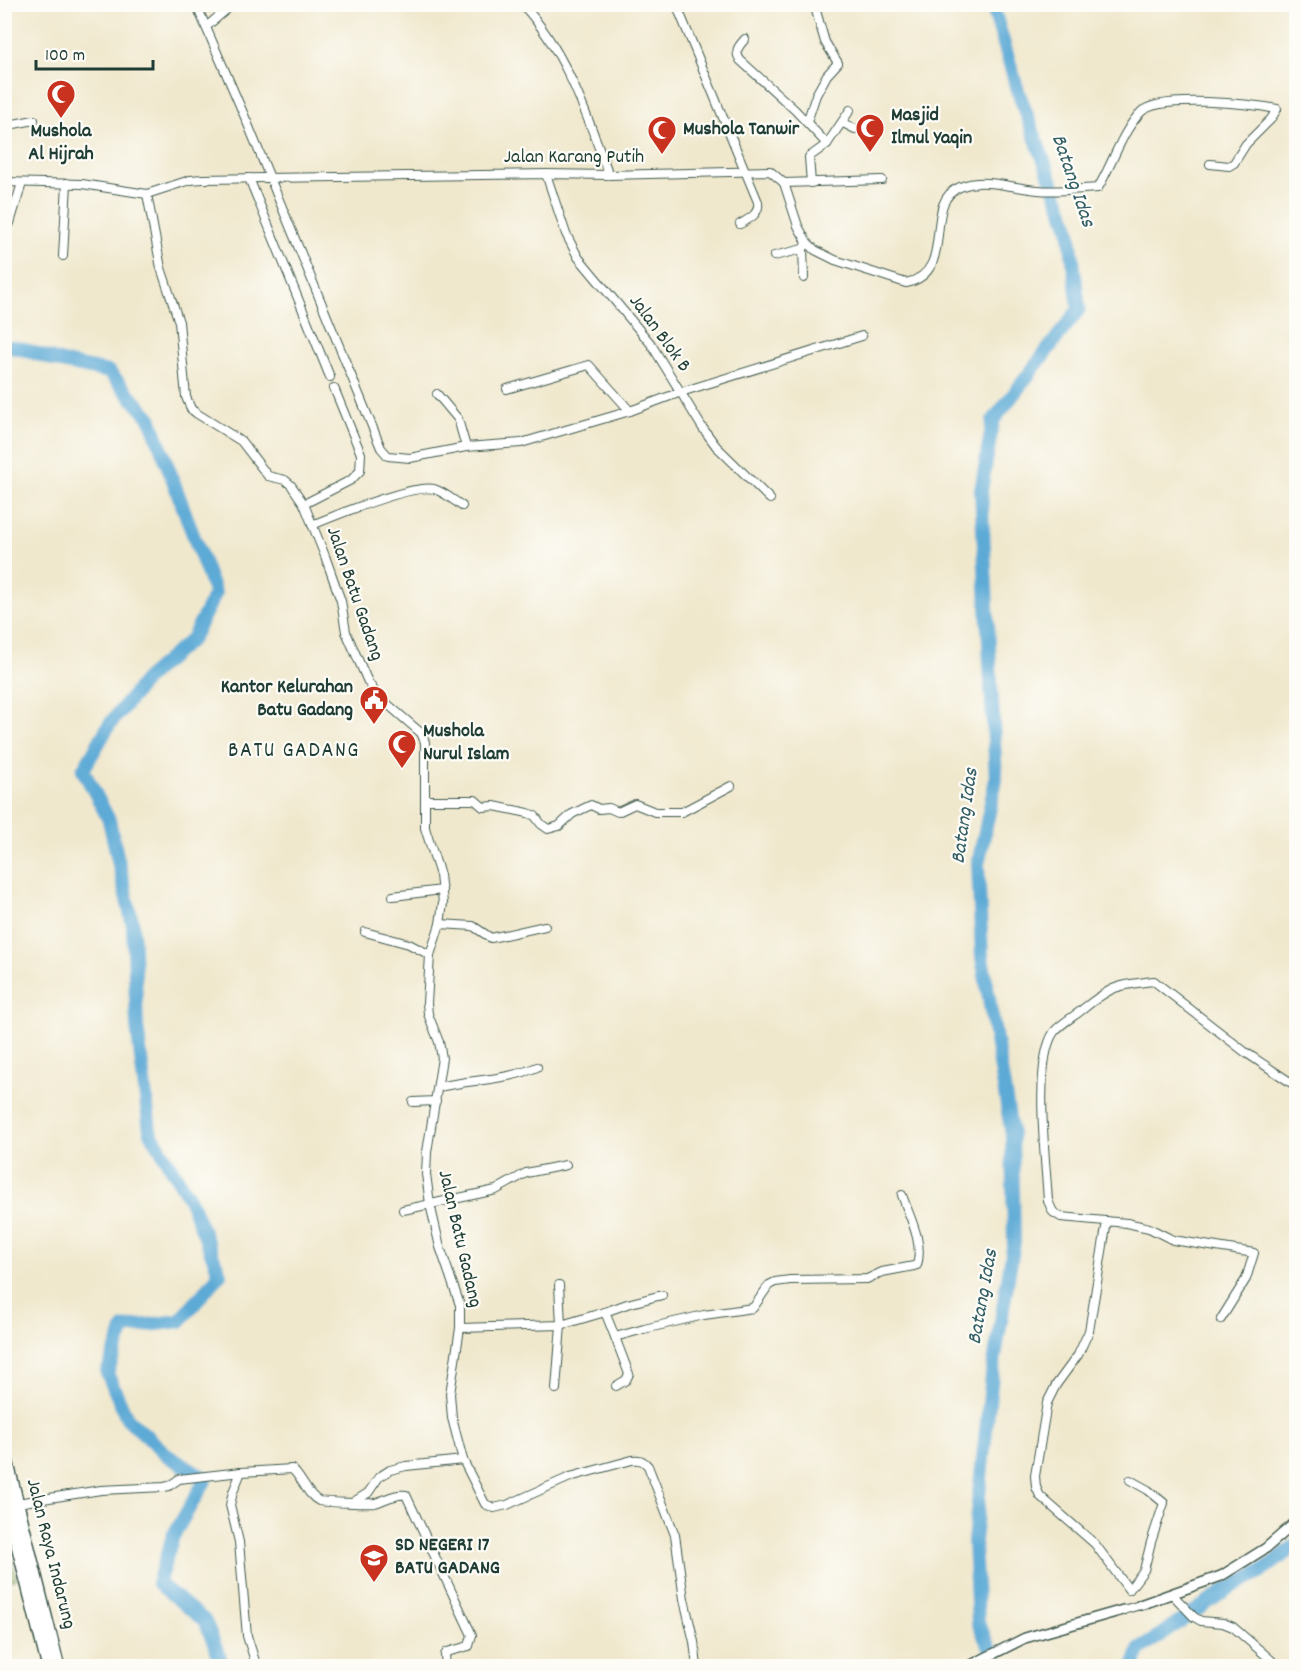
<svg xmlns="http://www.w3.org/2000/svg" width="1301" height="1671" font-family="Dekko,sans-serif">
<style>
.forest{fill:url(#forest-firs);stroke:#5a784d;stroke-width:1.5}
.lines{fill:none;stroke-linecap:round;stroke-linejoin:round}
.river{stroke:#5daad6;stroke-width:14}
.minor-casing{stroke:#3e574b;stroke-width:10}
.tertiary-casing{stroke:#3e574b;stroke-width:12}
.trunk-casing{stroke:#3e574b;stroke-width:15}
.minor{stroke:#fff;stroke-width:8}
.tertiary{stroke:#fff;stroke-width:9}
.trunk{stroke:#fff;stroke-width:12}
.labels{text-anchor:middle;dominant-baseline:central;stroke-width:4.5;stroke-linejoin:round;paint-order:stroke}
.poi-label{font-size:20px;font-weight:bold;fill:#1f3d34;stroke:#fdfcf7;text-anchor:start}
.street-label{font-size:20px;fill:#1f3d34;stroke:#fdfcf7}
.water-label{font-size:21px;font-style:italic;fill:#325e65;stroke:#fdfcf7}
.quarter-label{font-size:22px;letter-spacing:1.5px;fill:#1f3d34;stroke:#fdfcf7}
</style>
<defs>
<pattern id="forest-firs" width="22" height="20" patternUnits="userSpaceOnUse" patternTransform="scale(1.5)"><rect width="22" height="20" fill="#96b266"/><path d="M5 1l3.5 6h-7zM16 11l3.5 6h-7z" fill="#7a9255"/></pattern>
</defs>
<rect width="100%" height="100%" fill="#fdfcf7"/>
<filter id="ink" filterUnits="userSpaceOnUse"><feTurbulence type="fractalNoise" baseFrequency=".0167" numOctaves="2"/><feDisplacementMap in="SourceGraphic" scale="12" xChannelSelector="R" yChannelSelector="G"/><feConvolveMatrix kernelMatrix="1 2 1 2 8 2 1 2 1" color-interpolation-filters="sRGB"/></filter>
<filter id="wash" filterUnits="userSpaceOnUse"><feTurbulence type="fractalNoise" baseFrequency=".008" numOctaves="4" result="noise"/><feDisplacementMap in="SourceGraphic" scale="24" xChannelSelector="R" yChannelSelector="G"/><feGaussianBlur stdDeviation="1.35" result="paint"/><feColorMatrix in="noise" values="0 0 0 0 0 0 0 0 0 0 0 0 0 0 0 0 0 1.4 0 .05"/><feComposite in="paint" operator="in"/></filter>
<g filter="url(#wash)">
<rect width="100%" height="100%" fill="#f0e8cd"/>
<!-- forest -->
<polygon class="forest" points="5,1532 17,1579 5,1582 4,1582"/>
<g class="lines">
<!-- river -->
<g class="river">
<polyline points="992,4 1018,91 1069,228 1079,309 993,421 981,491 996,779 978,864 982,957 1012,1135 1014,1242 992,1375 974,1541 978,1623 999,1666"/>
<polyline points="4,346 22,349 65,363 109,372 150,418 215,594 192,639 148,677 109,725 83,770 109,820 133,926 137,1026 150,1131 190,1200 220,1274 180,1321 124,1328 107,1373 127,1418 168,1456 206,1479 173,1536 158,1583 205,1621 223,1666"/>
<polyline points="1134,1666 1139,1650 1226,1590 1265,1569 1296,1545"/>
</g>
</g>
</g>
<g filter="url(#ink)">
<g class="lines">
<!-- minor casing -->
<g class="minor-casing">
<g id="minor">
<polyline points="196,4 247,122 381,448 388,456 410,458 466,447 521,443 630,411 681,392 862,336"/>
<path d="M522,4C566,51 587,116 609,175"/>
<path d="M676,4L758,202C760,214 749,219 740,224"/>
<polyline points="206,27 233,4"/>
<path d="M745,39C739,46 734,50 740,60L795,110L827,144L809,157L811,183"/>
<polyline points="807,122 816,95 827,75 838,63 825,42 814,4"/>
<polyline points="843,123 855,129"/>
<polyline points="4,126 34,120"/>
<polyline points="827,144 850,110"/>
<polyline points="4,171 5,182"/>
<polyline points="546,174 566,234 578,257 651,344 702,427 716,446 770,499"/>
<polyline points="249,178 330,377"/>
<path d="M4,182L82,184L147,194L190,180L203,179L546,174L609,175L770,171L784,183L798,226L807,242L815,250L835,260L906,283C958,272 921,202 960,187C985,177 1012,188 1038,190C1057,192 1078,189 1098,188C1112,165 1122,131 1141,112C1159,94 1252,104 1277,109L1271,119L1246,144L1234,163L1229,166L1210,164"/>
<polyline points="784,183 882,180"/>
<path d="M147,194L161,268L179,322L186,397L191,409L196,413L241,441L268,476L285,480L291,485L304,504L325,556L341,601L346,632L368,682L377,695L421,733L425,742V828L440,875L443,903L440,924L430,955L427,1003L428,1014L439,1042L442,1058L427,1152L426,1174L430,1204L440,1247L460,1305V1328L450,1394L452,1418L463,1460L485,1504L494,1508L507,1505L570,1477L632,1460C639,1459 643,1460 648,1466L675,1535L684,1599L694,1642L697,1666"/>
<polyline points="10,223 22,183"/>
<polyline points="63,256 67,183"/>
<polyline points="774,256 803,249"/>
<polyline points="804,278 803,249 807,242"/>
<polyline points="507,389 589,365 630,411"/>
<polyline points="437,394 458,419 466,447"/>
<polyline points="304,504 351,480 360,471 361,454 334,388"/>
<path d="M312,525C334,516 413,484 434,489C444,492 453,500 462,506"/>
<polyline points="426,800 475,800 483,807 494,806 528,813 535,816 541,824 548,829 559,826 572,814 591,805 599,809 609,808 618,812 635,804 655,812 682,812 731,786"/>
<polyline points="393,896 442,890"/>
<polyline points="440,924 473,926 491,938 545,926"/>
<polyline points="365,932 409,944 430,955"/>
<path d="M439,1087C471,1079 506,1081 537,1067"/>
<polyline points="413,1102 436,1101"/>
<polyline points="403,1210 496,1190 526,1173 566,1165"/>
<polyline points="1107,1221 1089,1331 1078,1355 1056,1385 1047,1403 1035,1476 1036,1487 1040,1496 1095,1544 1129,1590 1144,1570 1151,1542 1164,1503 1148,1490 1130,1480"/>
<polyline points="605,1312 627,1304 662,1295"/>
<path d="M1221,1319L1246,1279L1254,1253L1173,1240L1149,1228L1127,1223L1061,1217L1053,1212L1048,1201C1046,1163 1033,1062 1054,1032C1061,1023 1075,1016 1083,1009C1112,986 1117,985 1154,981L1245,1052L1296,1086"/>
<path d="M460,1328L561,1325L605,1312L615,1337L644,1329L704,1315L753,1308L769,1285L775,1282L790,1280L867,1279L882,1272L914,1266L917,1265C924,1242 909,1216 902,1195"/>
<polyline points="615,1337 629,1374 626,1380 616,1386"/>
<polyline points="556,1389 561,1325 559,1285"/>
<path d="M241,1472L292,1469C302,1478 307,1495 319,1501C323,1502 371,1504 375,1503C385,1500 396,1493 406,1495L472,1635L469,1646L447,1652L445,1655L446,1666"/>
<polyline points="355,1501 368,1493 379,1477 390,1470 406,1466 463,1460"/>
<polyline points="17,1503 101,1490 164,1487 169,1486 179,1479 241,1472 233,1492 230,1505 239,1542 247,1636 255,1661 255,1666"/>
<polyline points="1172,1594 1194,1617 1201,1621 1223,1623 1233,1627 1278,1666"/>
<polyline points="1123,1610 1140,1605"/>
</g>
</g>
<!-- tertiary casing -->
<g class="tertiary-casing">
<g id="tertiary">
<polyline points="1140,1605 1221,1576 1266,1548 1296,1522"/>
<polyline points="969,1666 1025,1638 1123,1610"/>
</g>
</g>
<!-- trunk casing -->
<g class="trunk-casing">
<g id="trunk">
<polyline points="4,1450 58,1666"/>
<polyline points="4,1491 48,1666"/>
</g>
</g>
<!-- minor -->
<use href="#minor" class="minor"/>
<!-- tertiary -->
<use href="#tertiary" class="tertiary"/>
<!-- trunk -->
<use href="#trunk" class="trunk"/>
</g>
</g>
<!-- icons -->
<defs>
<g id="mosque-pin" transform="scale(1.5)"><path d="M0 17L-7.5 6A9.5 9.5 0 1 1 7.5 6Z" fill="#c8321e" stroke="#fdfcf7"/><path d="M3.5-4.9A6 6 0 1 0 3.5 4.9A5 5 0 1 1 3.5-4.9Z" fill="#fff"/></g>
<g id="civic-pin" transform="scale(1.5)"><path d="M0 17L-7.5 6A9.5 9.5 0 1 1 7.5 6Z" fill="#c8321e" stroke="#fdfcf7"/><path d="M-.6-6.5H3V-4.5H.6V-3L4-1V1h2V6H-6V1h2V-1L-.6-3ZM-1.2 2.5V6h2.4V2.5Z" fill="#fff"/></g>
<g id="school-pin" transform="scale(1.5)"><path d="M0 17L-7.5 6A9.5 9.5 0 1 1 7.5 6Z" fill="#c8321e" stroke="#fdfcf7"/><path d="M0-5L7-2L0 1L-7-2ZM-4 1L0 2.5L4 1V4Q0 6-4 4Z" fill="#fff"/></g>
</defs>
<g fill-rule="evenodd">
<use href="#mosque-pin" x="61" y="94"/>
<use href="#mosque-pin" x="870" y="128"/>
<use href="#mosque-pin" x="662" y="130"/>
<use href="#civic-pin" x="374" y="700"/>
<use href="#mosque-pin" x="402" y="744"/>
<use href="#school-pin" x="374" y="1558"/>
</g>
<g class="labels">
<!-- poi labels -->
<g class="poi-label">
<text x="891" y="116">Masjid<tspan x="891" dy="23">Ilmul Yaqin</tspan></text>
<text x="683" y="130">Mushola Tanwir</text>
<text x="61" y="132" text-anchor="middle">Mushola<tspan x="61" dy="23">Al Hijrah</tspan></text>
<text x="353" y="688" text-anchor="end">Kantor Kelurahan<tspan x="353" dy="23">Batu Gadang</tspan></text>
<text x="423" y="732">Mushola<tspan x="423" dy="23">Nurul Islam</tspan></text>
<text x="395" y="1546">SD NEGERI 17<tspan x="395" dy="23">BATU GADANG</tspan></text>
</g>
<!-- street labels -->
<g class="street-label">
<text x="574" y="158">Jalan Karang Putih</text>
<text transform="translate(659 334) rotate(54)">Jalan Blok B</text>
<text transform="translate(354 594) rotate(71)">Jalan Batu Gadang</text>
<text transform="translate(459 1239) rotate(77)">Jalan Batu Gadang</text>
<text transform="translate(50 1554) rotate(76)">Jalan Raya Indarung</text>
</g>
<!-- water labels -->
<g class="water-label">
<text transform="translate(1072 181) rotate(71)">Batang Idas</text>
<text transform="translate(966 816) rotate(-82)">Batang Idas</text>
<text transform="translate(984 1297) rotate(-80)">Batang Idas</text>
</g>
<!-- quarter labels -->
<g class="quarter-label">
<text x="294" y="751">BATU GADANG</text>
</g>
</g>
<!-- margin -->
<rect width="1301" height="1671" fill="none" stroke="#fdfcf7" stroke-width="24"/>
<!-- scale -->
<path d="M36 60v9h117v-9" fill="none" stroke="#1f3d34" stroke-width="3"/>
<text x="45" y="60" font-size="18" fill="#1f3d34" stroke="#fdfcf7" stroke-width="4.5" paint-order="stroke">100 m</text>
</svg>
